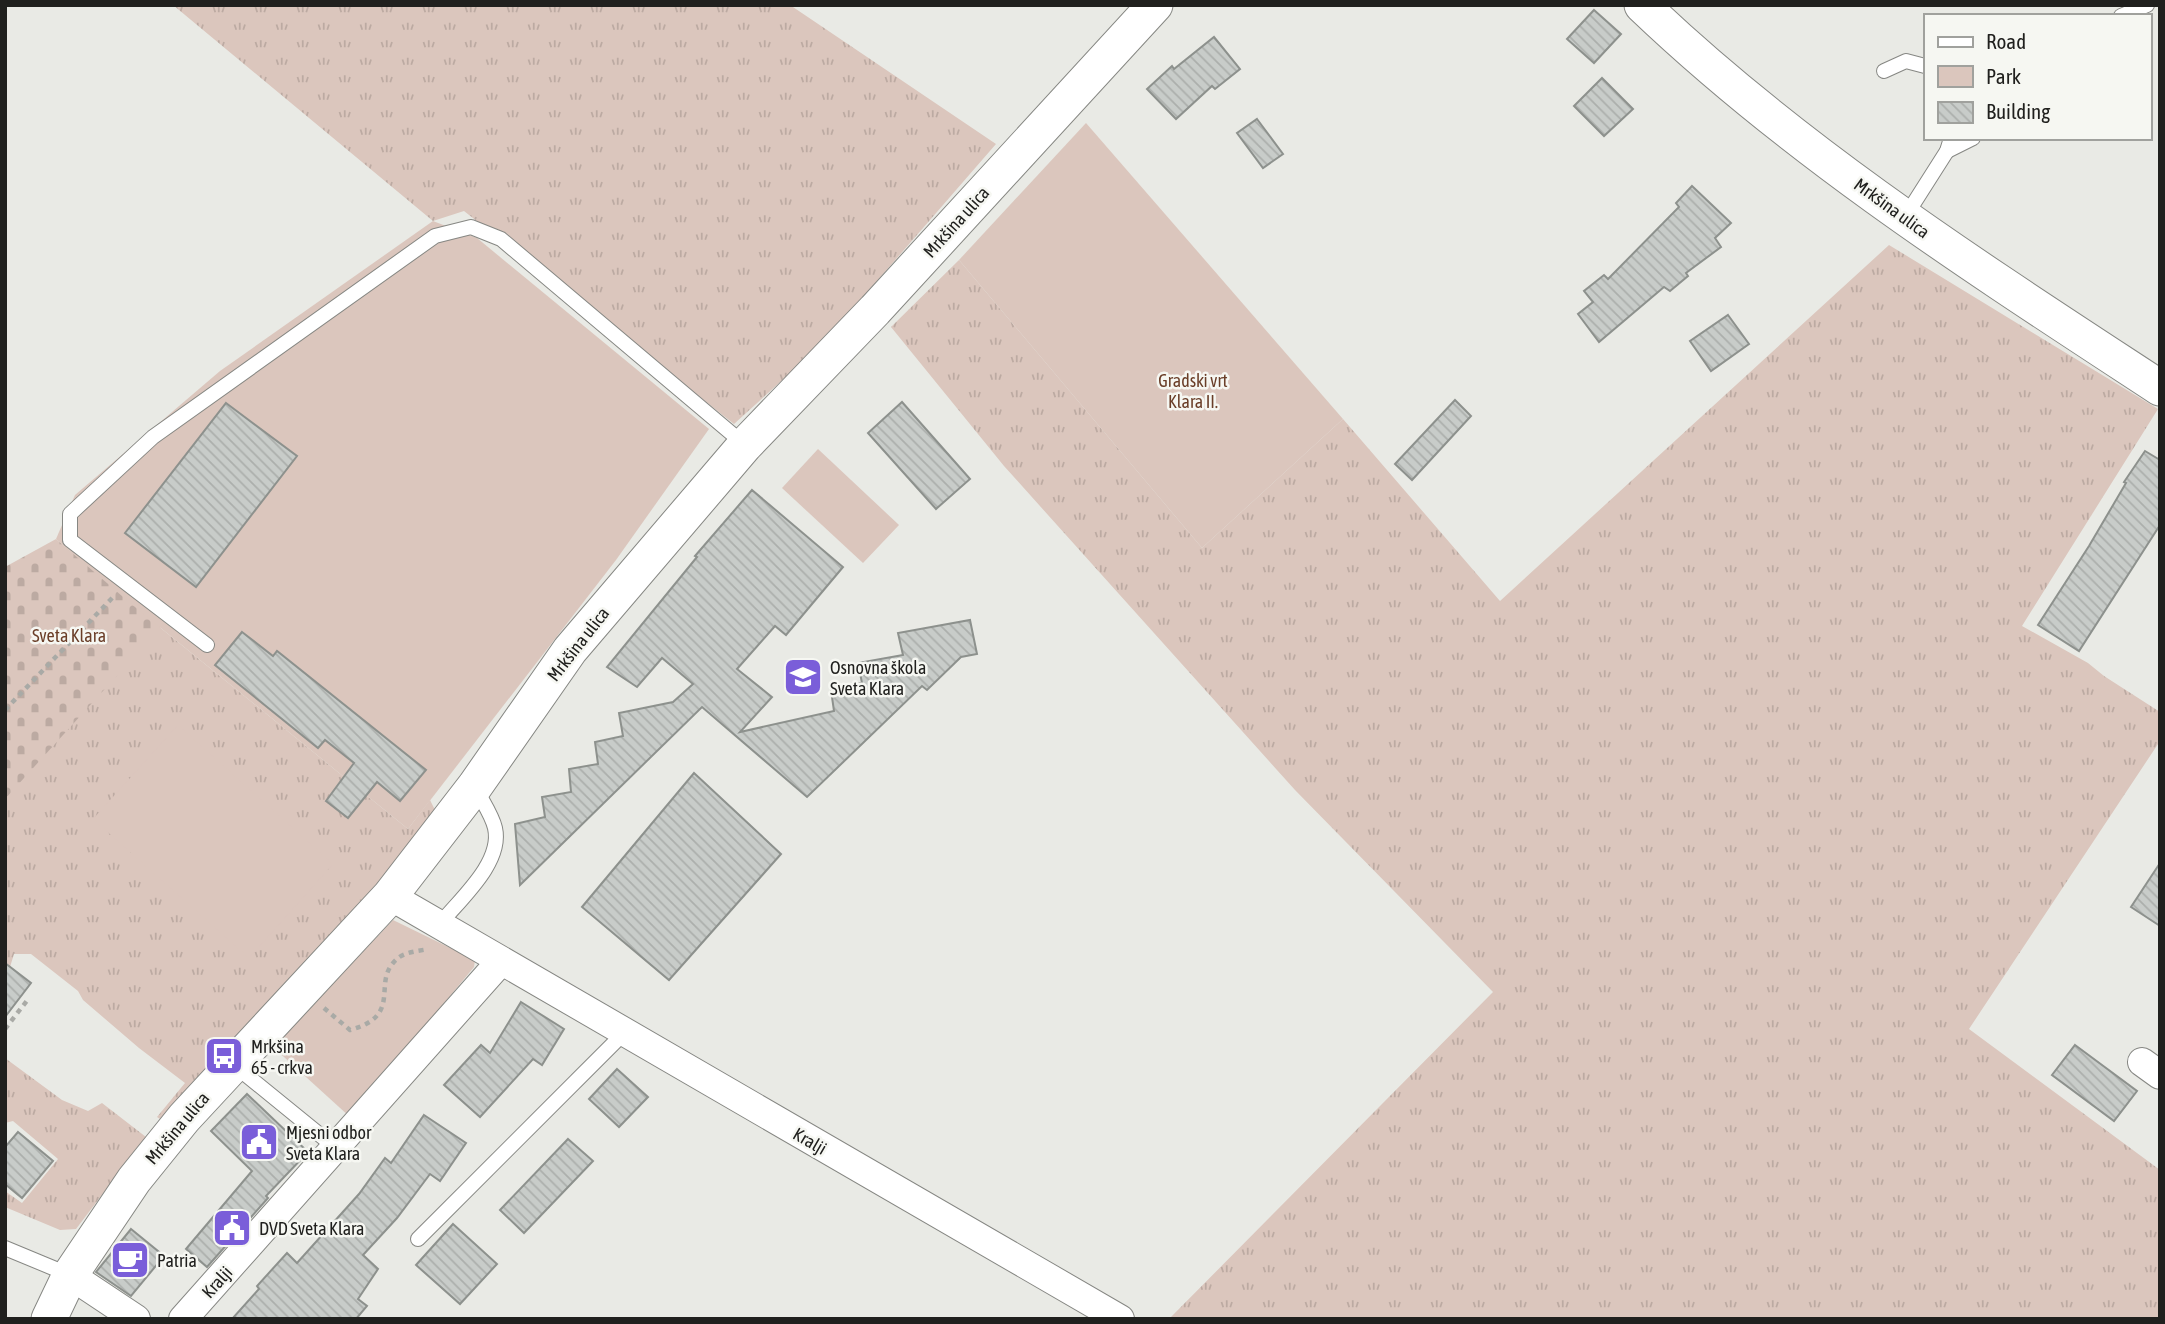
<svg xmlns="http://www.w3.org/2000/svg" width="2165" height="1324" font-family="'Asap Condensed',sans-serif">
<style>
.grass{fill:url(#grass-tufts)}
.cemetery{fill:url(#cemetery-stones)}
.green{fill:#dbc6bd}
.building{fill:url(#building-back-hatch);stroke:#8d918d;stroke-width:2}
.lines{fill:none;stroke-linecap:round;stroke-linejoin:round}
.service-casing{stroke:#868783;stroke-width:16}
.minor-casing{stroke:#868783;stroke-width:30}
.tertiary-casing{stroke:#868783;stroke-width:37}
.path{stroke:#a9aaa6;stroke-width:4.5;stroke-dasharray:5 5;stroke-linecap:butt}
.service{stroke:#fff;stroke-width:14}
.minor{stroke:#fff;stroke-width:28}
.tertiary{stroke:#fff;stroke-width:35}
.labels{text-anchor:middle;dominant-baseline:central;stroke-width:5;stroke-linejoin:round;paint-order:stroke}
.street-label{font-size:18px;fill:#20201e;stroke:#f6f7f2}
.park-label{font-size:18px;fill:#6a3e28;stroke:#f6f7f2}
.poi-label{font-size:18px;fill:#20201e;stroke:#f6f7f2;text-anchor:start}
</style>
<defs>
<pattern id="grass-tufts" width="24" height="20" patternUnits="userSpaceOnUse" patternTransform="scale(1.75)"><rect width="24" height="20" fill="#dbc6bd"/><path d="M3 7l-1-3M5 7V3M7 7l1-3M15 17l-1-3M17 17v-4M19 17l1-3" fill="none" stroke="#bcaaa2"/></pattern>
<pattern id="cemetery-stones" width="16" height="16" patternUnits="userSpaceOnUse" patternTransform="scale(1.75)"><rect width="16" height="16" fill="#dbc6bd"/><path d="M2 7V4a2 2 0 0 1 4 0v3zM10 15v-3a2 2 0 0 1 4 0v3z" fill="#bcaaa2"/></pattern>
<pattern id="building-back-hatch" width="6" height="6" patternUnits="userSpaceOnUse" patternTransform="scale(1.75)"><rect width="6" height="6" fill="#c8ccc9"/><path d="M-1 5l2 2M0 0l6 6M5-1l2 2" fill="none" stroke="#acafac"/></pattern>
</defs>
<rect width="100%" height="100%" fill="#e9eae5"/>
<!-- grass -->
<g class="grass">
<polygon points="173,5 790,5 996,144 824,342 734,424 464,211 433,221"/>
<polygon points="1889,245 2158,409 2022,626 2088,663 2104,676 2160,712 2160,741 1969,1029 2160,1170 2160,1319 1169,1319 1493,992 1295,790 1004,466 891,327 959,260 1202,548 1343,419 1500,601"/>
<polygon points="130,603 408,829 430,800 436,812 376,888 160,1119 157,1117 185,1083 139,1048 83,1000 78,991 31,954 14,954 10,967 5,975 5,738"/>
<polygon points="5,1058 62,1100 88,1111 102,1103 146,1137 76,1229 60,1230 5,1207 5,1191 22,1203 58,1159 13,1121 5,1123"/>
</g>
<!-- cemetery -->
<polygon class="cemetery" points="56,539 161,627 5,799 5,567"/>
<!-- green -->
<g class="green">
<polygon points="1086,123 1343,419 1202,548 959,260"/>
<polygon points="433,221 477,238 709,429 616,560 408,829 130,603 56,539 75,495 220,371"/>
<polygon points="818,449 899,525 863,563 782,488"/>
<polygon points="178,725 333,864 249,958 93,819"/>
<polygon points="393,920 475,960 474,967 350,1117 273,1047"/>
</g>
<!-- building -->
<g class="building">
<polygon points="1594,10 1621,34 1594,63 1567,39"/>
<polygon points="1214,37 1240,69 1215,89 1212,86 1176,119 1147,89 1172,66 1174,69"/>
<polygon points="1602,78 1633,109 1604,136 1574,106"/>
<polygon points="1257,119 1283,154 1263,168 1237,133"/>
<polygon points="1692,186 1731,223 1715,238 1721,247 1686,273 1688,276 1670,291 1664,287 1599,342 1578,314 1593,302 1584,291 1604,275 1608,279 1679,207 1676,203"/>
<polygon points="1728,315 1749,344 1711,371 1690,341"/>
<polygon points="1455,400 1471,416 1412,480 1395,464"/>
<polygon points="902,402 970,479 936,509 868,433"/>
<polygon points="226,403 297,456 196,587 125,533"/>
<polygon points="2145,451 2160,460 2160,525 2079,651 2038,625 2089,546 2126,483 2124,482"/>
<polygon points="752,490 843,567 786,635 775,626 737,669 772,697 740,732 834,711 831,690 862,683 858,663 903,655 898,633 970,620 977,654 961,657 927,690 922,686 807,797 702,707 520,885 515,824 545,817 542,797 571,792 569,769 598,764 595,742 623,736 619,713 673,702 693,684 662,658 637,687 607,667 697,557 695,556"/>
<polygon points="242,632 273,656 277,651 426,770 400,801 377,782 348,818 326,801 354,763 325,740 318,748 215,665"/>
<polygon points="694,773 781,854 669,980 582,907"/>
<polygon points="2160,863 2160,926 2131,907"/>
<polygon points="5,963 31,983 5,1017"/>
<polygon points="521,1002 564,1029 542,1065 533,1059 480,1117 444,1085 481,1045 490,1053"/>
<polygon points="2075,1045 2137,1091 2114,1121 2052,1075"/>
<polygon points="617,1069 648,1097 619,1127 589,1099"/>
<polygon points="247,1094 308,1152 266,1196 268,1198 207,1267 186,1249 252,1171 211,1131"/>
<polygon points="424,1115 466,1143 440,1181 430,1174 397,1218 363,1255 378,1269 358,1299 367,1306 356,1319 232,1319 259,1289 257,1286 287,1253 297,1263 359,1194 385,1158 391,1163"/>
<polygon points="18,1132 53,1161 22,1198 5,1184 5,1147"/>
<polygon points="568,1139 593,1161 524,1233 500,1210"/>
<polygon points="453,1224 497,1264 460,1304 416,1265"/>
<polygon points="131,1229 164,1256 131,1296 96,1272"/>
</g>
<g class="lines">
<!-- service casing -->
<g class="service-casing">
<g id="service">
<polyline points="2121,16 2147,5"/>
<polyline points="1884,71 1906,61 1925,66"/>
<polyline points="1947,151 1973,138"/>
<polyline points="1905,217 1947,151 1951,138"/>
<polyline points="207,645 70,540 70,514 153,437 435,236 471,227 501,239 744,444"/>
<path d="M439,925C459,900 503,863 495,828C492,815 482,801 476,789"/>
<polyline points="234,1065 336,1148"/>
<polyline points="418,1239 624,1033"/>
<polyline points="5,1248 70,1275"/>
</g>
</g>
<!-- minor casing -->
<g class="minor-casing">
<g id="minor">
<polyline points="390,896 1120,1319"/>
<polyline points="2142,1062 2160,1075"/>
<polyline points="70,1275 136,1319"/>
<polyline points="183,1319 501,961"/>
</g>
</g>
<!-- tertiary casing -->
<g class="tertiary-casing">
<g id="tertiary">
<path d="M1642,5C1798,154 1980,270 2160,388"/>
<polyline points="49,1319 70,1275 134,1180 184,1118 390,896 475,786 570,650 745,445 875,310 1155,5"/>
</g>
</g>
<!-- path -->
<g class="path">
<polyline points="5,710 115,595"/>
<path d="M324,1008L350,1030C405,1015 370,982 397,959C404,952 419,951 428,949"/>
<polyline points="5,1029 29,998"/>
</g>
<!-- service -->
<use href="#service" class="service"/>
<!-- minor -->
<use href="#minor" class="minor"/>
<!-- tertiary -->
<use href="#tertiary" class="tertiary"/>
</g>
<!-- icons -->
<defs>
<g id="school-square" transform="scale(2.0125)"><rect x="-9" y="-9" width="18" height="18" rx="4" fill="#7a5ed9" stroke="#f6f7f2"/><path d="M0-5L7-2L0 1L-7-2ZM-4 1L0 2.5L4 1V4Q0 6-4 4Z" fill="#fff"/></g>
<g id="bus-square" transform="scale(2.0125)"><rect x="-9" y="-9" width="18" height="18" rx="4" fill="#7a5ed9" stroke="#f6f7f2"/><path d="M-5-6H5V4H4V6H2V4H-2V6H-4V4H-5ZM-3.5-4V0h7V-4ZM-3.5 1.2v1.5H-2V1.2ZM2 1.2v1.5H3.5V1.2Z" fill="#fff"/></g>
<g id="civic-square" transform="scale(2.0125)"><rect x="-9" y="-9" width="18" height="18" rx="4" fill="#7a5ed9" stroke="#f6f7f2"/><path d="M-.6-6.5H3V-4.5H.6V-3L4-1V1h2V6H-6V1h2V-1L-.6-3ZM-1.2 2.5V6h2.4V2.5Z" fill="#fff"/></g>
<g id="cafe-square" transform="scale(2.0125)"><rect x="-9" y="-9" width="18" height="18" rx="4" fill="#7a5ed9" stroke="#f6f7f2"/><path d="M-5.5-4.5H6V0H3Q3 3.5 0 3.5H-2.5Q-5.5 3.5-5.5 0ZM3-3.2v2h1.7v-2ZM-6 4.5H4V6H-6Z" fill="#fff"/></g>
</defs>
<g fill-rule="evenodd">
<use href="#school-square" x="803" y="677"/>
<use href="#bus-square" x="224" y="1056"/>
<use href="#civic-square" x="259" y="1142"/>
<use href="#civic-square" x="232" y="1228"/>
<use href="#cafe-square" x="130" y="1260"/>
</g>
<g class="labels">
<!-- street labels -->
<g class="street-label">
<text transform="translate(1892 208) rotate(36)">Mrkšina ulica</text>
<text transform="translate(956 222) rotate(-48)">Mrkšina ulica</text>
<text transform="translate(578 644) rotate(-52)">Mrkšina ulica</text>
<text transform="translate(177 1128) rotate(-50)">Mrkšina ulica</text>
<text transform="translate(810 1141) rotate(30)">Kralji</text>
<text transform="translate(217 1282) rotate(-48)">Kralji</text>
</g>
<!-- park labels -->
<g class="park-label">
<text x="1193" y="380">Gradski vrt<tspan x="1193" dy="21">Klara II.</tspan></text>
<text x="69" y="635">Sveta Klara</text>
</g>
<!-- poi labels -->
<g class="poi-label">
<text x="830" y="667">Osnovna škola<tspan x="830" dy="21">Sveta Klara</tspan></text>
<text x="251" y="1046">Mrkšina<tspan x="251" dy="21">65 - crkva</tspan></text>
<text x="286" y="1132">Mjesni odbor<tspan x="286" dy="21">Sveta Klara</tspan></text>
<text x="259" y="1228">DVD Sveta Klara</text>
<text x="157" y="1260">Patria</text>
</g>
</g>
<!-- border -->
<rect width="2165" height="1324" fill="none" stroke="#20201e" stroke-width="14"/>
<!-- legend -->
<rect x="1924" y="14" width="228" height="126" fill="#f6f7f2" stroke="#a0a19d" stroke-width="2"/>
<rect x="1938" y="37" width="35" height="10" fill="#ffffff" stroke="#a0a19d" stroke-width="2"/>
<text x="1986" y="49" font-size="21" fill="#20201e">Road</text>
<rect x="1938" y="66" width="35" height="21" fill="#dbc6bd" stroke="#a0a19d" stroke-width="2"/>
<text x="1986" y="84" font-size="21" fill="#20201e">Park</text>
<rect x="1938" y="102" width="35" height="21" fill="url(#building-back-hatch)" stroke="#a0a19d" stroke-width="2"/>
<text x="1986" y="119" font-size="21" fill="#20201e">Building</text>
</svg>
